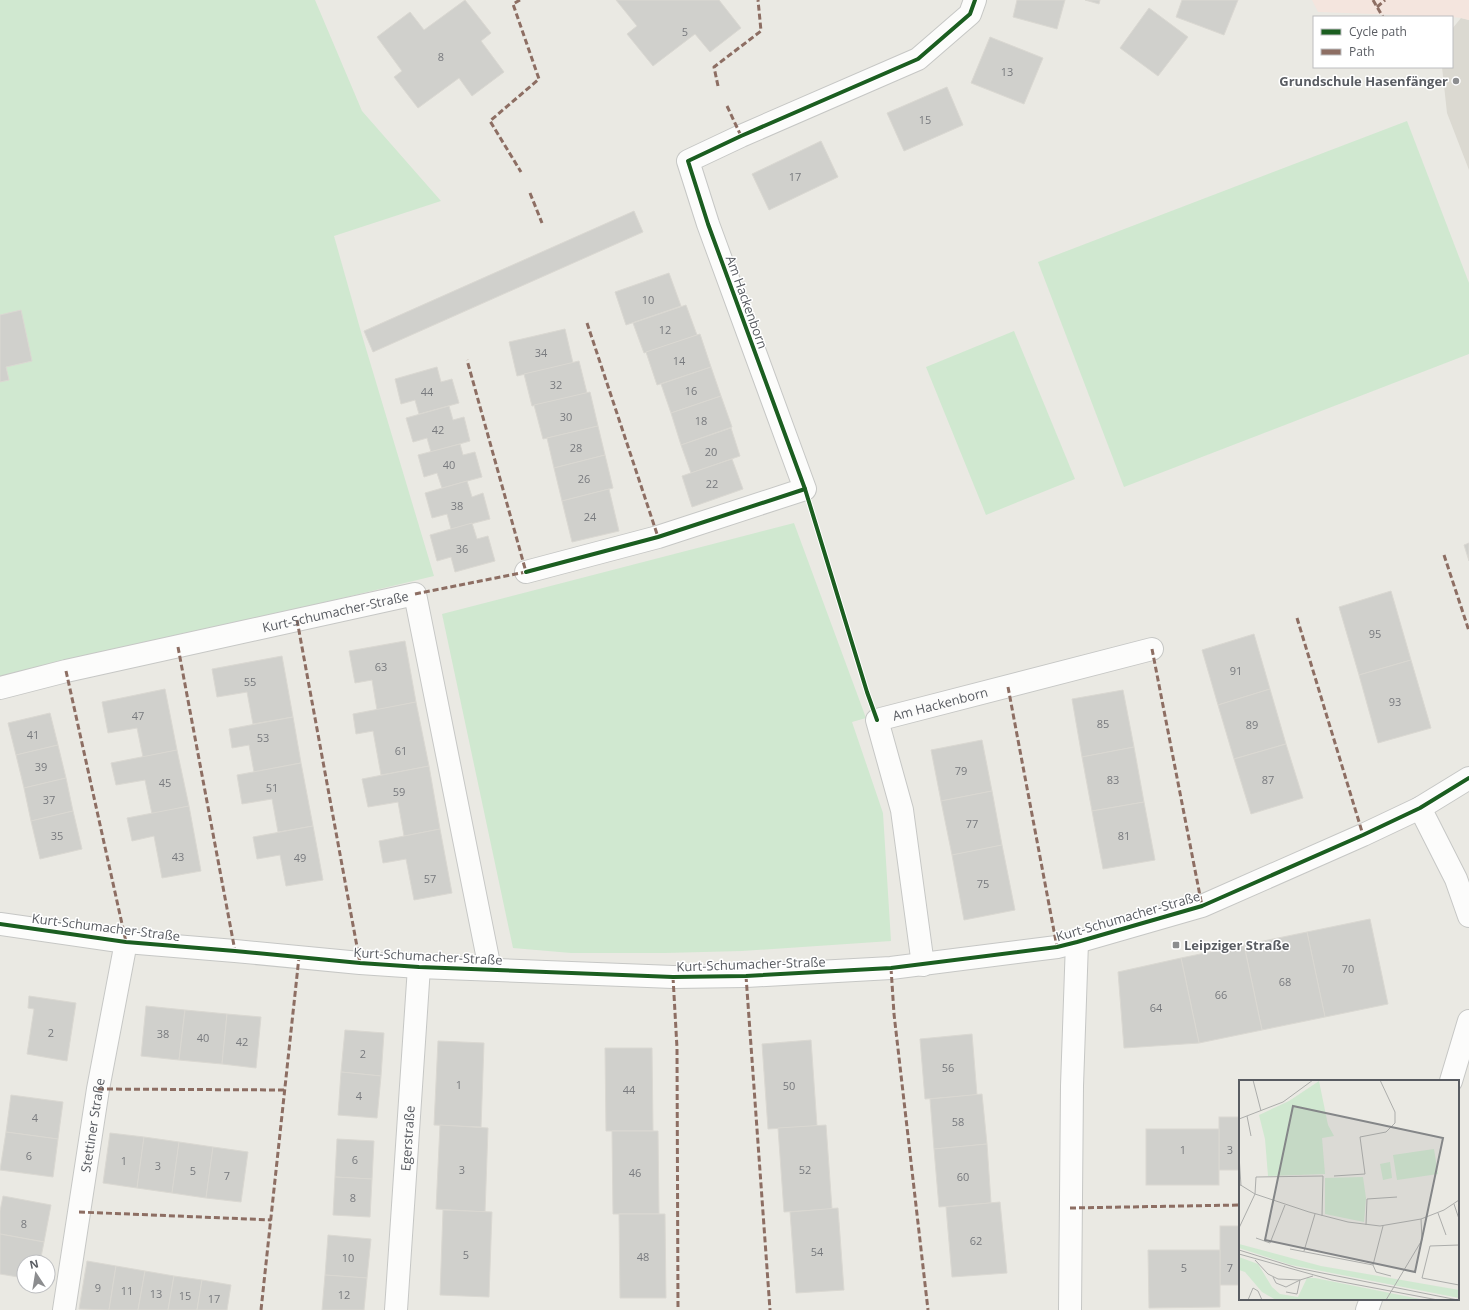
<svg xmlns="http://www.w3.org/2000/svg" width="1469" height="1310" font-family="'Open Sans',sans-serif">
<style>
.education{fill:#dbd9d1}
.medical{fill:#f4e5de}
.green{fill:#d0e8d0}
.building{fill:#d0d0cc;stroke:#dad8d2}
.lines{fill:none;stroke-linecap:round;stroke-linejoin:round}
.minor-casing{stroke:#c6c7c5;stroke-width:24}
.minor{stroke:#fcfcfb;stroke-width:22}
.quiet{stroke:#8d6e63;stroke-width:3;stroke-dasharray:6 3;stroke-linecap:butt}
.cycleway-casing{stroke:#fff;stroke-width:6}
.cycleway{stroke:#1b5e20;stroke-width:4}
.poi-dot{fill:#8c8d8f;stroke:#fff;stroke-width:1.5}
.labels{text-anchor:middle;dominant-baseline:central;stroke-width:3;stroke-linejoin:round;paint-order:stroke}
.number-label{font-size:11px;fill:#787a7e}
.poi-label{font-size:13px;font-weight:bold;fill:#595c62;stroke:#fff;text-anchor:end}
.street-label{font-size:13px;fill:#595c62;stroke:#fff}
.inset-road{fill:none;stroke:#acadab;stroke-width:1}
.view{fill:#848688;fill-opacity:0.15;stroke:#848688;stroke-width:2}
.inset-edge{fill:none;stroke:#595c62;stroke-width:2}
</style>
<rect width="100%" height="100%" fill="#eae9e3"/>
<!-- education -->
<polygon class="education" points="1461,18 1469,20 1469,170 1447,113 1442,67 1452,67 1452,29"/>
<!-- medical -->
<polygon class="medical" points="1312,0 1469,0 1469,20 1461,18 1452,17 1318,12"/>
<!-- green -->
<g class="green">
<polygon points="0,0 315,0 362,111 441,201 334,236 361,332 434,576 0,680"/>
<polygon points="1407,121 1469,283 1469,354 1124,487 1038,262"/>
<polygon points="1014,331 1075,479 986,515 926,367"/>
<polygon points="794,523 866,718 852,722 883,813 891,941 742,951 665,953 571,953 513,948 442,614"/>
</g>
<!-- building -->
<g class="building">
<polygon points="465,0 491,33 481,41 504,72 472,96 459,78 418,108 394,77 402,71 377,37 410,12 424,30"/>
<polygon points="616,0 719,0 741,28 710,52 695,34 653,66 627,34 637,26"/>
<polygon points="1017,0 1065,0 1057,29 1013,17"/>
<polygon points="1085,0 1100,0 1099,4"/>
<polygon points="1182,0 1238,0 1224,35 1176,17"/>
<polygon points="1149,8 1188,37 1158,76 1120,48"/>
<polygon points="990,37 1043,58 1024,104 971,83"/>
<polygon points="947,87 963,125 904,151 887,113"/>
<polygon points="821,141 838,177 769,210 752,174"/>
<polygon points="634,211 643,232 373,352 364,331"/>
<polygon points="669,273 681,306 626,325 615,292"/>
<polygon points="686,305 697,335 644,353 633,323"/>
<polygon points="21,310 32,361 6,367 9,380 0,382 0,315"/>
<polygon points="565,329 573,363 517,376 509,342"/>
<polygon points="700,334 711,367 657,385 646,352"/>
<polygon points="579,361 587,393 532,406 524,374"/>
<polygon points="437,367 441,382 452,379 459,403 419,414 415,400 401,404 395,379"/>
<polygon points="711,367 721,396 671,413 661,384"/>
<polygon points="590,392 598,426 543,439 534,405"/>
<polygon points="721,396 732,427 681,445 671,413"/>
<polygon points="449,406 453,420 464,417 470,441 431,452 427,438 413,442 406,418"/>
<polygon points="598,426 605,455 554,468 547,438"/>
<polygon points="731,428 740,456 691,473 681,445"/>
<polygon points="460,444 463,455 475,452 482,477 442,488 437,473 424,477 418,455"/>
<polygon points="605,455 613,488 562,501 554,468"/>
<polygon points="732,459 743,489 692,507 682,476"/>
<polygon points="467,481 472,497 483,493 490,519 451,529 447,514 432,518 425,493"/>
<polygon points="609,489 619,531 572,542 562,501"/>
<polygon points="472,523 477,539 488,536 495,561 455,572 451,557 437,561 430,535"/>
<polygon points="1469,543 1469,561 1464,545"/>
<polygon points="1391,591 1411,660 1359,675 1339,607"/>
<polygon points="1254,634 1270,689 1218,705 1202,650"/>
<polygon points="405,641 416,702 377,710 372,680 355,683 349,651"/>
<polygon points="282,656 293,717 253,724 247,692 217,697 212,669"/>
<polygon points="1411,660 1431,728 1378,743 1359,675"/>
<polygon points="165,689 177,750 143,757 137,728 108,733 102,702"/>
<polygon points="1270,689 1286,744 1234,759 1218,705"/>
<polygon points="1123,690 1134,747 1082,757 1072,699"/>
<polygon points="416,702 429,766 381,775 373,731 356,734 353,714"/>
<polygon points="50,713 58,745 16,755 8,723"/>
<polygon points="293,717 301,763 254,772 249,745 232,748 229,729"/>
<polygon points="982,740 992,791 941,801 931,750"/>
<polygon points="1286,744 1303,798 1251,814 1234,759"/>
<polygon points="58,745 66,778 24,788 16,755"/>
<polygon points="1134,747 1144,802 1092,811 1082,757"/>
<polygon points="177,750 189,806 152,814 145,780 116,785 111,763"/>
<polygon points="301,763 313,826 278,832 272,799 242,804 237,775"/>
<polygon points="429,766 440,829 404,836 398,802 368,807 362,779"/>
<polygon points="66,778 73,811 31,821 24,788"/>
<polygon points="992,791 1002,845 952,855 941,801"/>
<polygon points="1144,802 1155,860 1103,869 1092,811"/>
<polygon points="189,806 201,871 162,878 154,836 132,841 127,818"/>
<polygon points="73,811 82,849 40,859 31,821"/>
<polygon points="313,826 323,880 286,886 280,855 257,859 253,837"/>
<polygon points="440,829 452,893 414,900 406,859 383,863 379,841"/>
<polygon points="1002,845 1015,910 964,920 952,855"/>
<polygon points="1370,919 1388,1004 1325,1017 1307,932"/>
<polygon points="1307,932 1325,1017 1262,1030 1244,945"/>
<polygon points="1244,945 1262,1030 1199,1043 1181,958"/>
<polygon points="1181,958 1199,1043 1124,1048 1118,972"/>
<polygon points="29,996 76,1003 67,1061 27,1054 34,1009 28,1008"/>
<polygon points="146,1006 185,1010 179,1060 141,1056"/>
<polygon points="185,1010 227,1014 222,1064 179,1060"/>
<polygon points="227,1014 261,1017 256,1068 222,1064"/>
<polygon points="345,1030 384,1033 381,1076 341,1072"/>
<polygon points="972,1034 977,1095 925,1099 920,1039"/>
<polygon points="811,1040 817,1126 768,1129 762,1044"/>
<polygon points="438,1041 484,1043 481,1127 434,1125"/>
<polygon points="605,1048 652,1048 653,1131 606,1131"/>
<polygon points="341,1072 381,1076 377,1118 338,1115"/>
<polygon points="982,1094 987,1144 934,1149 930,1099"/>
<polygon points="11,1095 63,1102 58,1139 6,1132"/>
<rect x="1219" y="1117" width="21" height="53"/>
<polygon points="440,1125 488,1128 485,1212 436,1209"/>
<polygon points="826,1125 832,1209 784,1212 778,1128"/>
<rect x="1146" y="1129" width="73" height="56"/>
<polygon points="612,1131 658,1131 659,1214 613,1214"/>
<polygon points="6,1132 58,1139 53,1177 0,1170"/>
<polygon points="110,1133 144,1137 137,1188 103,1183"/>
<polygon points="144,1137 179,1142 172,1193 137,1188"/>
<polygon points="337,1139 374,1141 372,1179 335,1177"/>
<polygon points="179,1142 213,1147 206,1198 172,1193"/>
<polygon points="987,1144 991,1203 939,1207 934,1149"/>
<polygon points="213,1147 248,1152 241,1202 206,1198"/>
<polygon points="335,1177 372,1179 370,1217 333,1215"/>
<polygon points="3,1196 51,1205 44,1242 0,1234 0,1211"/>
<polygon points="1000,1202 1007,1273 952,1277 946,1207"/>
<polygon points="838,1208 844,1290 796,1293 790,1212"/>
<polygon points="443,1210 492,1212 489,1297 440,1295"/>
<polygon points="619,1214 665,1214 666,1298 620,1298"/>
<rect x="1220" y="1226" width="20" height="59"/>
<polygon points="0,1234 44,1242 40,1262 24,1262 24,1278 0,1274"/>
<polygon points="328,1235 371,1239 367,1278 325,1275"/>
<polygon points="1148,1250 1220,1250 1220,1307 1149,1308"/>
<polygon points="87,1261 116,1266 109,1310 79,1309"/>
<polygon points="116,1266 145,1271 138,1310 109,1310"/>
<polygon points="145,1271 174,1276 168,1310 138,1310"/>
<polygon points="325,1275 367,1278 364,1310 322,1310"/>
<polygon points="174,1276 202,1280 197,1310 168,1310"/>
<polygon points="202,1280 231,1285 227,1310 197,1310"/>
</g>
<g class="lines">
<!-- minor casing -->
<g class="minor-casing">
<g id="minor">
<polyline points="526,572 658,537 805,489 708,224 688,161 741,136 918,59 970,14 975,0"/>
<path id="s1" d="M0,688L66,671L415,594L490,969"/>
<polyline points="1420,808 1456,879 1469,916"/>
<polyline points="0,924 126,942 235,951 360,963 419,967 673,977 746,976 891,968 1057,947 1077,942 1202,906 1363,835 1420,808 1469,778"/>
<path id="s2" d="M923,965L902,810L877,720L1152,649"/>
<polyline points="1451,1081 1469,1021"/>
<path id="s3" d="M64,1310L98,1089L126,942"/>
<path id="s4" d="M396,1310L419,967"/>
<polyline points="1070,1310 1072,1086 1077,942"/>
<polyline points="1367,1310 1371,1299"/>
</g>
</g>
<!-- minor -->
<use href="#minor" class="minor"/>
<!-- quiet -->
<g class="quiet">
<polyline points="520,0 513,4 539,79 490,121 521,172"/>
<polyline points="1373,0 1383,17"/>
<polyline points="1377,7 1385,0"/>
<polyline points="718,86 714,67 761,31 758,0"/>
<polyline points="727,106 741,136"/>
<polyline points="530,193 542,223"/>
<polyline points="587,323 658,537"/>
<polyline points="1444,555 1469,631"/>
<polyline points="415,594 526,572 467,360"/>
<polyline points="1297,618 1363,835"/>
<polyline points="297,620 360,963"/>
<polyline points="178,647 235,951"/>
<polyline points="1152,649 1202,906"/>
<polyline points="66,671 126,942"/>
<polyline points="1008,687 1057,947"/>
<polyline points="891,968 894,1014 928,1310"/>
<polyline points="746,976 770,1310"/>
<polyline points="673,977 677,1048 678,1310"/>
<polyline points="98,1089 284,1090"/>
<polyline points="1070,1208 1240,1205"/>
<polyline points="79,1212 271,1220"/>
<polyline points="261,1310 299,957"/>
</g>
<!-- cycleway casing -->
<g class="cycleway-casing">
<g id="cycleway">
<polyline points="526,572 658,537 805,489"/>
<polyline points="877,720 867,692 805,489 708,224 688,161 741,136 918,59 970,14 975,0"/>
<polyline points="0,924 126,942 235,951 360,963 419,967 673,977 746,976 891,968 1057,947 1077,942 1202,906 1363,835 1420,808 1469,778"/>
</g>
</g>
<!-- cycleway -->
<use href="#cycleway" class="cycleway"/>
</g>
<!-- markers -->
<g class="poi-dot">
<circle cx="1456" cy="81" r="4"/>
<rect x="1172" y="941" width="8" height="8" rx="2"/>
</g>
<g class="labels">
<!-- number labels -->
<g class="number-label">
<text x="685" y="31">5</text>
<text x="441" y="56">8</text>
<text x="1007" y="71">13</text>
<text x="925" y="119">15</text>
<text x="795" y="176">17</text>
<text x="648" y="299">10</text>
<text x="665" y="329">12</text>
<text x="541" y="352">34</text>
<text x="679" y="360">14</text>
<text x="556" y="384">32</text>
<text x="691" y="390">16</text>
<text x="427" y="391">44</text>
<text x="566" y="416">30</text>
<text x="701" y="420">18</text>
<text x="438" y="429">42</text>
<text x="576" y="447">28</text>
<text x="711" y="451">20</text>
<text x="449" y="464">40</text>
<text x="584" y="478">26</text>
<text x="712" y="483">22</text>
<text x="457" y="505">38</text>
<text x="590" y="516">24</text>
<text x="462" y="548">36</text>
<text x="1375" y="633">95</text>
<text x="381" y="666">63</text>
<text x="1236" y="670">91</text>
<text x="250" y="681">55</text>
<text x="1395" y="701">93</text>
<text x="138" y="715">47</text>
<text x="1103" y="723">85</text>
<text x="1252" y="724">89</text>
<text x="33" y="734">41</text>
<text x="263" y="737">53</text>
<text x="401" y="750">61</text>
<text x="41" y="766">39</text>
<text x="961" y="770">79</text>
<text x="1113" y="779">83</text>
<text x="1268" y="779">87</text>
<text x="165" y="782">45</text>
<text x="272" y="787">51</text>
<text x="399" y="791">59</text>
<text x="49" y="799">37</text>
<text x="972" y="823">77</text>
<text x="57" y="835">35</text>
<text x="1124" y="835">81</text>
<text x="178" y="856">43</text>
<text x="300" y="857">49</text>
<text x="430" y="878">57</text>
<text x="983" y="883">75</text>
<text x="1348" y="968">70</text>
<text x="1285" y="981">68</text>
<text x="1221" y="994">66</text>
<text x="1156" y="1007">64</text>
<text x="51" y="1032">2</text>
<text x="163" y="1033">38</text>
<text x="203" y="1037">40</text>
<text x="242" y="1041">42</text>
<text x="363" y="1053">2</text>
<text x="948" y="1067">56</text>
<text x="459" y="1084">1</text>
<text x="789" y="1085">50</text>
<text x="629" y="1089">44</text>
<text x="359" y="1095">4</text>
<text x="35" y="1117">4</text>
<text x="958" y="1121">58</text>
<text x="1183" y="1149">1</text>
<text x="1230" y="1149">3</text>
<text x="29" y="1155">6</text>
<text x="355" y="1159">6</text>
<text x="124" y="1160">1</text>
<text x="158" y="1165">3</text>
<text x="462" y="1169">3</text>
<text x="805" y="1169">52</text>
<text x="193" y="1170">5</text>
<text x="635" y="1172">46</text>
<text x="227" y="1175">7</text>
<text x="963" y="1176">60</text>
<text x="353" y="1197">8</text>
<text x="24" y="1223">8</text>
<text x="976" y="1240">62</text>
<text x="817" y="1251">54</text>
<text x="466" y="1254">5</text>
<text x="643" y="1256">48</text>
<text x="348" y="1257">10</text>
<text x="1184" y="1267">5</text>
<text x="1230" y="1267">7</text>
<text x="98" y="1287">9</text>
<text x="127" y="1290">11</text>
<text x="156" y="1293">13</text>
<text x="344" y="1294">12</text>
<text x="185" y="1295">15</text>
<text x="214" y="1298">17</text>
</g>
<!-- poi labels -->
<g class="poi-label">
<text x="1448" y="81">Grundschule Hasenfänger</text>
<text x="1184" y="945" text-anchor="start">Leipziger Straße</text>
</g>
<!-- street labels -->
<g class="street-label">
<text transform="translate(747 302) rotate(70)">Am Hackenborn</text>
<text stroke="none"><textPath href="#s1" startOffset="344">Kurt-Schumacher-Straße</textPath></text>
<text stroke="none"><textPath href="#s2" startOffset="315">Am Hackenborn</textPath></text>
<text transform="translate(1128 916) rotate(-16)">Kurt-Schumacher-Straße</text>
<text transform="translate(106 927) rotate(7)">Kurt-Schumacher-Straße</text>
<text transform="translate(428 956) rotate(3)">Kurt-Schumacher-Straße</text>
<text transform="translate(751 964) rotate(-2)">Kurt-Schumacher-Straße</text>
<text stroke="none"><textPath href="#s3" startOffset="187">Stettiner Straße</textPath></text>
<text stroke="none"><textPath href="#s4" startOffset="172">Egerstraße</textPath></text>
</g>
</g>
<!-- overview -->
<g transform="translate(1239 1080)">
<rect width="220" height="220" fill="#eae9e3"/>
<path d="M80,1L89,45L95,56L83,58L86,94L29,96L26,59L20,35L50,21ZM195,69L199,94L158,100L154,75ZM151,82L153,98L144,100L141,84ZM124,97L127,118L125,142L86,134V98ZM0,164L82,186L220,210V218L52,185L0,168ZM0,177L19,184L33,207L41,214L59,217L68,198H76L186,220H37L23,212L6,192L0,190Z" fill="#d0e8d0"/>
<path class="inset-road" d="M14,0L22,31M8,36L12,56M0,39L44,22L74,0M0,75L2,106M95,96L126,94L121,57L147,52L156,43V32L141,0M0,104L16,114L70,132L109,142L141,146L182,139L205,130L220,120M215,124L220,139M199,133L207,155M127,145L128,119L158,117M0,148L16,114L17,97L84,96L83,136M17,158L31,163L46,125M220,165L191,166L183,198L220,205M51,169L134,185M0,170L58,188L219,220M65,171L76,134M0,174L93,200L199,220M16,180L29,194L39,199L61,200L74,196M134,185L144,146M134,185L137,192L152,196M34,197L37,203L47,207L61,200L58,214L47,212M9,220L14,208L19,211L23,220M147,220L183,160L182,139"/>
<path class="view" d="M54,26L204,58L176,192L26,160Z"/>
<rect width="220" height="220" class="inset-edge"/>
</g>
<!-- legend -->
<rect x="1313" y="16" width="140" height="52" fill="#ffffff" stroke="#bdbec0"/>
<rect x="1321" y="29" width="20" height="6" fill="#1b5e20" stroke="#bdbec0"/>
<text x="1349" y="36" font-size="12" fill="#595c62">Cycle path</text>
<rect x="1321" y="49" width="20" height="6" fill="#8d6e63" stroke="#bdbec0"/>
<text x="1349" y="56" font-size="12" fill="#595c62">Path</text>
<!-- north arrow -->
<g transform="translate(36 1274) rotate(348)"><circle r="19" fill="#ffffff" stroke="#bdbec0"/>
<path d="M0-3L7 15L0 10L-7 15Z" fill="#8c8d8f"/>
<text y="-6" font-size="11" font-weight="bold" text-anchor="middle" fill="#595c62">N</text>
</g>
</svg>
